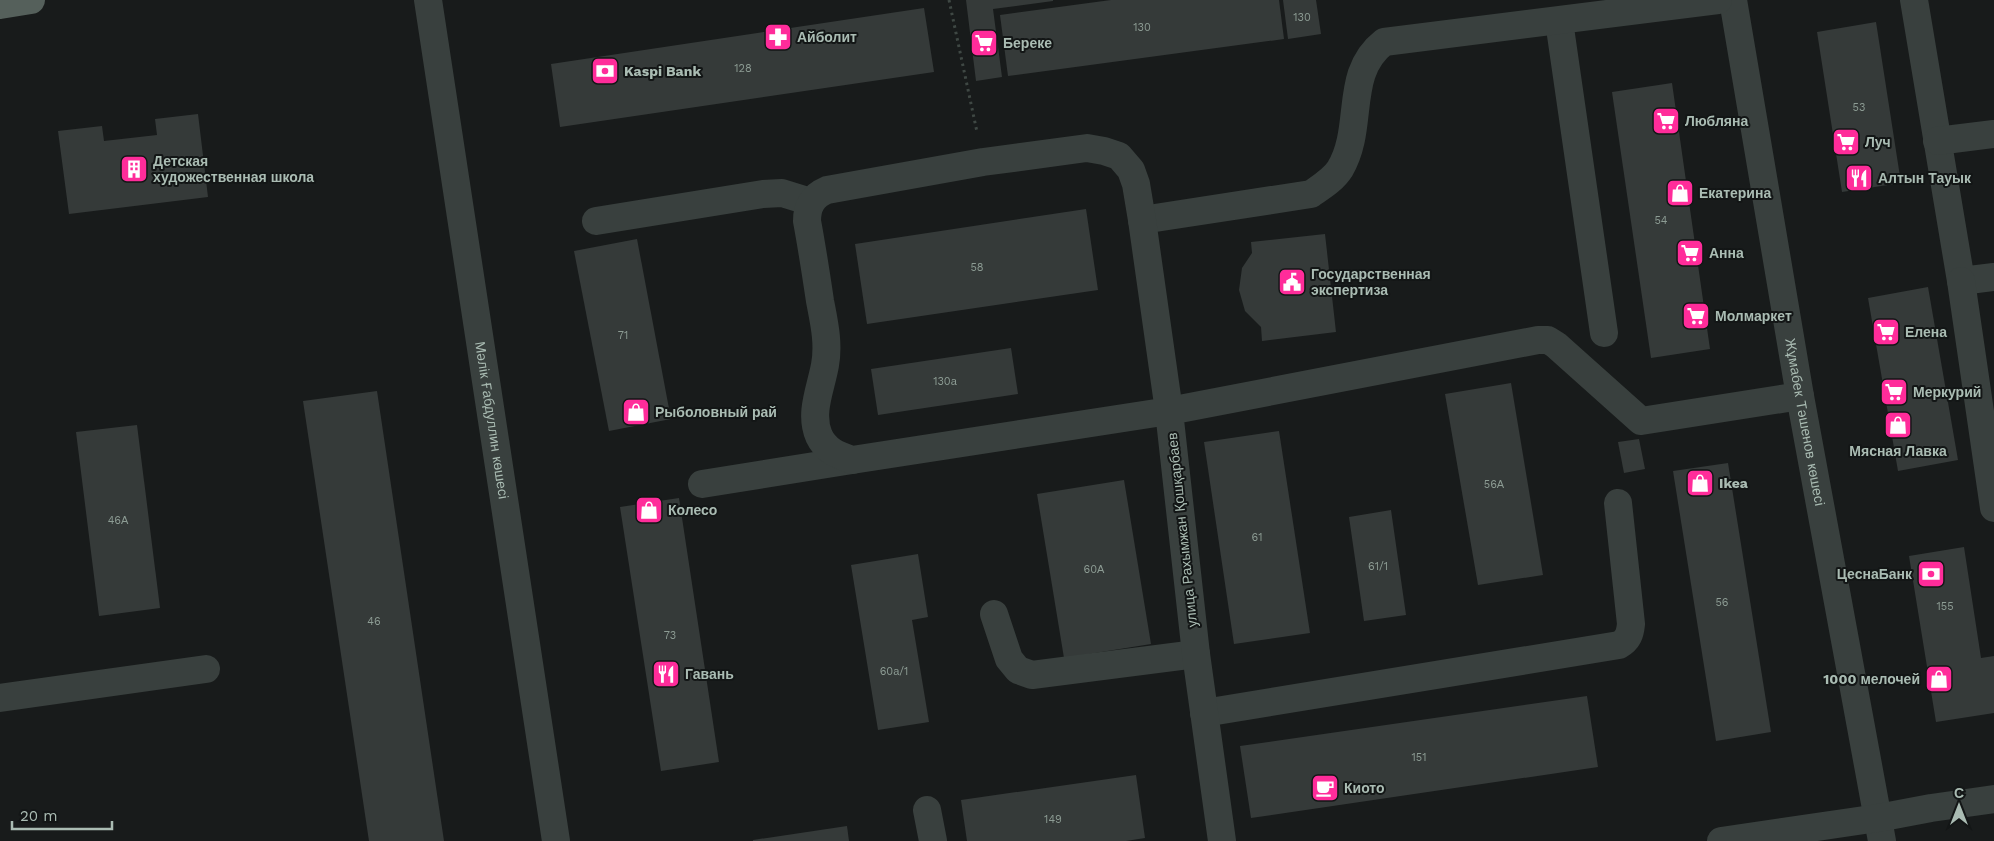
<svg xmlns="http://www.w3.org/2000/svg" width="1994" height="841" font-family="'Work Sans',sans-serif">
<style>
.building{fill:#353a39}
.lines{fill:none;stroke-linecap:round;stroke-linejoin:round}
.path{stroke:#3f4844;stroke-width:3;stroke-dasharray:2.5 4;stroke-linecap:butt}
.minor{stroke:#39403e;stroke-width:28}
.major{stroke:#55605b;stroke-width:28}
.labels{text-anchor:middle;dominant-baseline:central;stroke-width:4;stroke-linejoin:round;paint-order:stroke}
.number-label{font-size:11px;fill:#8d9c94}
.poi-label{font-size:14px;font-weight:bold;fill:#aabcb3;stroke:#131616;text-anchor:start}
.street-label{font-size:14px;fill:#aabcb3;stroke:#131616}
</style>
<rect width="100%" height="100%" fill="#181b1b"/>
<!-- building -->
<g class="building">
<polygon points="966,0 1053,0 1053,1 993,9 1002,77 976,81"/>
<polygon points="1111,0 1279,0 1284,39 1008,76 1000,15"/>
<polygon points="1283,0 1316,0 1321,34 1288,39"/>
<polygon points="924,8 934,72 560,127 551,64"/>
<polygon points="1876,22 1901,183 1842,192 1817,32"/>
<polygon points="1672,83 1710,349 1651,358 1612,92"/>
<polygon points="198,114 208,197 69,214 58,131 102,126 104,141 157,135 155,119"/>
<polygon points="1086,209 1098,290 867,324 855,244"/>
<polygon points="1325,234 1336,332 1262,341 1261,327 1245,311 1239,290 1242,268 1252,253 1251,242"/>
<polygon points="637,239 671,419 609,431 574,251"/>
<polygon points="1928,287 1958,460 1898,471 1868,298"/>
<polygon points="1011,348 1018,394 878,415 871,369"/>
<polygon points="1511,383 1543,575 1478,585 1445,394"/>
<polygon points="377,391 444,841 369,841 303,401"/>
<polygon points="137,425 160,608 99,616 76,432"/>
<polygon points="1279,431 1310,633 1234,644 1204,442"/>
<polygon points="1639,439 1645,469 1624,473 1618,442"/>
<polygon points="1728,463 1771,732 1716,741 1673,471"/>
<polygon points="1124,480 1151,644 1064,658 1037,494"/>
<polygon points="679,498 719,762 661,771 620,507"/>
<polygon points="1391,510 1406,615 1364,621 1349,517"/>
<polygon points="1964,547 1981,658 1994,656 1994,713 1936,722 1909,556"/>
<polygon points="918,554 928,617 912,620 929,722 878,730 851,565"/>
<polygon points="1587,696 1598,767 1251,818 1240,746"/>
<polygon points="1136,775 1145,838 1126,841 967,841 961,800"/>
<polygon points="847,826 849,841 753,841 753,840"/>
</g>
<g class="lines">
<!-- path -->
<polyline class="path" points="949,0 977,132"/>
<!-- minor -->
<g class="minor">
<path id="s1" d="M428,0L556,841"/>
<path id="s2" d="M1733,0L1800,396L1882,841"/>
<polyline points="1914,0 1961,281 1994,277"/>
<polyline points="1559,21 1604,333"/>
<polyline points="1937,141 1994,134"/>
<path d="M1142,220L1311,194C1321,187 1333,180 1340,169C1365,127 1343,74 1384,42L1718,0"/>
<polyline points="596,221 763,194 782,193 811,202"/>
<polyline points="1961,281 1994,508"/>
<polyline points="702,484 852,460"/>
<polyline points="994,614 1009,659 1018,670 1032,675 1196,654"/>
<polyline points="0,698 206,669"/>
<path d="M1204,713L1619,645C1628,640 1630,634 1631,624L1618,503"/>
<polyline points="927,810 933,841"/>
<path d="M1222,841L1196,654L1169,411L1142,220L1136,184L1131,170L1119,156L1104,151L1087,148L983,162L827,190C813,196 807,205 807,221C812,248 816,274 820,301C824,322 829,343 825,365C821,388 809,413 819,436C826,451 838,455 852,460L1169,411L1538,340H1548L1556,345L1641,421L1800,396"/>
<polyline points="1721,841 1878,818 1931,808 1994,799"/>
</g>
<!-- major -->
<polyline class="major" points="0,5 31,0"/>
</g>
<!-- icons -->
<defs>
<g id="pharmacy-square" transform="scale(1.4375)"><rect x="-9" y="-9" width="18" height="18" rx="4" fill="#ff2c9a" stroke="#131616"/><path d="M-2-6h4v4h4v4h-4v4h-4v-4h-4v-4h4Z" fill="#fff"/></g>
<g id="supermarket-square" transform="scale(1.4375)"><rect x="-9" y="-9" width="18" height="18" rx="4" fill="#ff2c9a" stroke="#131616"/><path d="M-6-5.5h2.5l.6 2H6L4.5 2H-2.5L-4.4-4H-6ZM-1.5 3.2a1.3 1.3 0 1 0 .1 0ZM3 3.2a1.3 1.3 0 1 0 .1 0Z" fill="#fff"/></g>
<g id="bank-square" transform="scale(1.4375)"><rect x="-9" y="-9" width="18" height="18" rx="4" fill="#ff2c9a" stroke="#131616"/><path d="M-6-4H6V4H-6ZM0-2.3a2.3 2.3 0 1 0 0 4.6a2.3 2.3 0 1 0 0-4.6Z" fill="#fff"/></g>
<g id="building-square" transform="scale(1.4375)"><rect x="-9" y="-9" width="18" height="18" rx="4" fill="#ff2c9a" stroke="#131616"/><path d="M-4-6H4V6H1V3H-1V6H-4ZM-2.5-4.3h1.7v1.8h-1.7ZM.8-4.3h1.7v1.8H.8ZM-2.5-1h1.7V.8h-1.7ZM.8-1h1.7V.8H.8Z" fill="#fff"/></g>
<g id="restaurant-square" transform="scale(1.4375)"><rect x="-9" y="-9" width="18" height="18" rx="4" fill="#ff2c9a" stroke="#131616"/><path d="M-5-6h1v4h1v-4h1v4h1v-4h1v5L-1.5 .5V6h-2V.5L-5-1ZM5-6V6H3V1.5H1.5Q1.5-4 5-6Z" fill="#fff"/></g>
<g id="shop-square" transform="scale(1.4375)"><rect x="-9" y="-9" width="18" height="18" rx="4" fill="#ff2c9a" stroke="#131616"/><path d="M-5-2.5h2.3a2.7 3.5 0 0 1 5.4 0H5L5.5 6h-11ZM-1.5-2.5h3a1.5 2.3 0 0 0-3 0Z" fill="#fff"/></g>
<g id="civic-square" transform="scale(1.4375)"><rect x="-9" y="-9" width="18" height="18" rx="4" fill="#ff2c9a" stroke="#131616"/><path d="M-.6-6.5H3V-4.5H.6V-3L4-1V1h2V6H-6V1h2V-1L-.6-3ZM-1.2 2.5V6h2.4V2.5Z" fill="#fff"/></g>
<g id="cafe-square" transform="scale(1.4375)"><rect x="-9" y="-9" width="18" height="18" rx="4" fill="#ff2c9a" stroke="#131616"/><path d="M-5.5-4.5H6V0H3Q3 3.5 0 3.5H-2.5Q-5.5 3.5-5.5 0ZM3-3.2v2h1.7v-2ZM-6 4.5H4V6H-6Z" fill="#fff"/></g>
</defs>
<g fill-rule="evenodd">
<use href="#pharmacy-square" x="778" y="37"/>
<use href="#supermarket-square" x="984" y="43"/>
<use href="#bank-square" x="605" y="71"/>
<use href="#supermarket-square" x="1666" y="121"/>
<use href="#supermarket-square" x="1846" y="142"/>
<use href="#building-square" x="134" y="169"/>
<use href="#restaurant-square" x="1859" y="178"/>
<use href="#shop-square" x="1680" y="193"/>
<use href="#supermarket-square" x="1690" y="253"/>
<use href="#civic-square" x="1292" y="282"/>
<use href="#supermarket-square" x="1696" y="316"/>
<use href="#supermarket-square" x="1886" y="332"/>
<use href="#supermarket-square" x="1894" y="392"/>
<use href="#shop-square" x="636" y="412"/>
<use href="#shop-square" x="1898" y="425"/>
<use href="#shop-square" x="1700" y="483"/>
<use href="#shop-square" x="649" y="510"/>
<use href="#bank-square" x="1931" y="574"/>
<use href="#restaurant-square" x="666" y="674"/>
<use href="#shop-square" x="1939" y="679"/>
<use href="#cafe-square" x="1325" y="788"/>
</g>
<g class="labels">
<!-- number labels -->
<g class="number-label">
<text x="1302" y="17">130</text>
<text x="1142" y="27">130</text>
<text x="743" y="68">128</text>
<text x="1859" y="107">53</text>
<text x="1661" y="220">54</text>
<text x="977" y="267">58</text>
<text x="623" y="335">71</text>
<text x="945" y="381">130а</text>
<text x="1494" y="484">56А</text>
<text x="118" y="520">46А</text>
<text x="1257" y="537">61</text>
<text x="1378" y="566">61/1</text>
<text x="1094" y="569">60А</text>
<text x="1722" y="602">56</text>
<text x="1945" y="606">155</text>
<text x="374" y="621">46</text>
<text x="670" y="635">73</text>
<text x="894" y="671">60а/1</text>
<text x="1419" y="757">151</text>
<text x="1053" y="819">149</text>
</g>
<!-- poi labels -->
<g class="poi-label">
<text x="797" y="37">Айболит</text>
<text x="1003" y="43">Береке</text>
<text x="624" y="71">Kaspi Bank</text>
<text x="1685" y="121">Любляна</text>
<text x="1865" y="142">Луч</text>
<text x="153" y="161">Детская<tspan x="153" dy="16">художественная школа</tspan></text>
<text x="1878" y="178">Алтын Тауык</text>
<text x="1699" y="193">Екатерина</text>
<text x="1709" y="253">Анна</text>
<text x="1311" y="274">Государственная<tspan x="1311" dy="16">экспертиза</tspan></text>
<text x="1715" y="316">Молмаркет</text>
<text x="1905" y="332">Елена</text>
<text x="1913" y="392">Меркурий</text>
<text x="655" y="412">Рыболовный рай</text>
<text x="1898" y="451" text-anchor="middle">Мясная Лавка</text>
<text x="1719" y="483">Ikea</text>
<text x="668" y="510">Колесо</text>
<text x="1912" y="574" text-anchor="end">ЦеснаБанк</text>
<text x="685" y="674">Гавань</text>
<text x="1920" y="679" text-anchor="end">1000 мелочей</text>
<text x="1344" y="788">Киото</text>
</g>
<!-- street labels -->
<g class="street-label">
<text stroke="none"><textPath href="#s1" startOffset="425">Мәлік Ғабдуллин көшесі</textPath></text>
<text stroke="none"><textPath href="#s2" startOffset="428">Жұмабек Тәшенов көшесі</textPath></text>
<text transform="translate(1182 530) rotate(-96)">улица Рахымжан Қошқарбаев</text>
</g>
</g>
<!-- north arrow -->
<g transform="translate(1959 806)" stroke="#131616" stroke-width="4" paint-order="stroke">
<path d="M0-4L9 19L0 12L-9 19Z" fill="#aabcb3"/>
<text y="-8" font-size="14" font-weight="bold" text-anchor="middle" fill="#aabcb3">С</text>
</g>
<!-- scale -->
<path d="M12 821v8h100v-8" fill="none" stroke="#aabcb3" stroke-width="2.5"/>
<text x="20" y="821" font-size="15" fill="#aabcb3" stroke="#131616" stroke-width="4" paint-order="stroke">20 m</text>
</svg>
